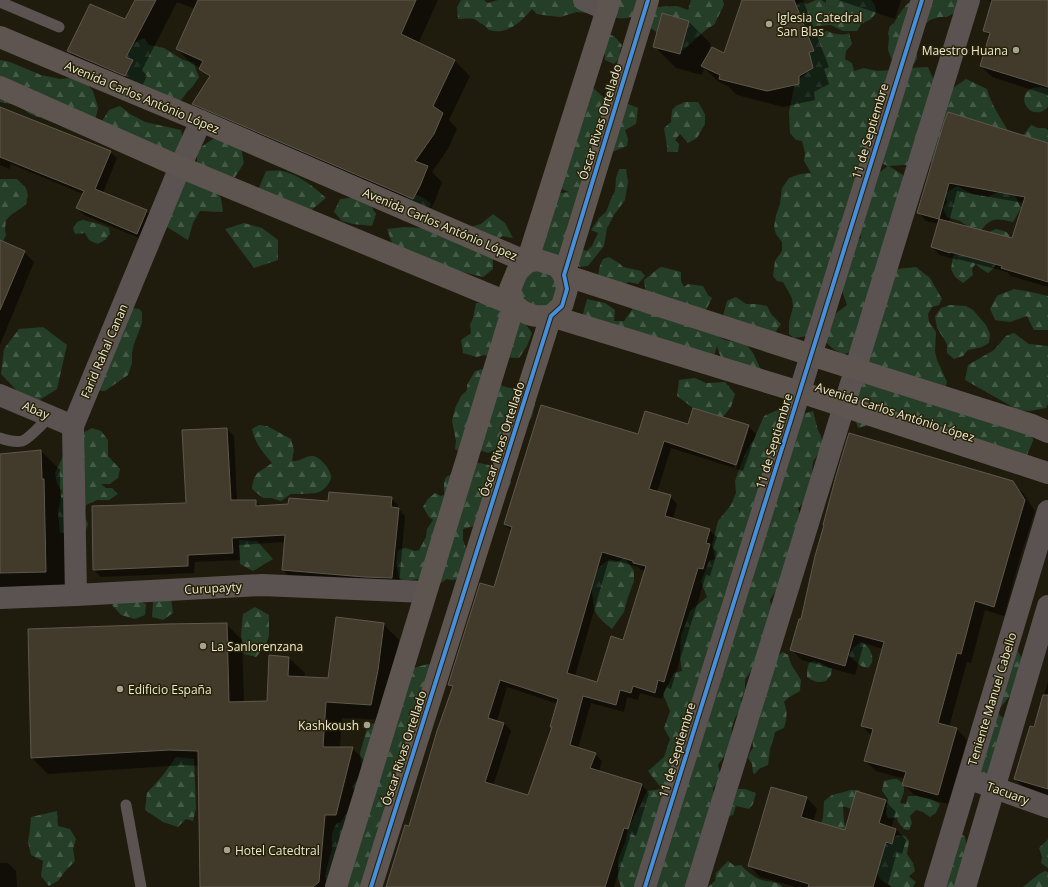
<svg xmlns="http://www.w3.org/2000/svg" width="1048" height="887" font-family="'Open Sans',sans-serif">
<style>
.forest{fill:url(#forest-firs);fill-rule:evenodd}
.shadow{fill:#0007;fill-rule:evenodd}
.building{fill:#423a2b;stroke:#5e584d;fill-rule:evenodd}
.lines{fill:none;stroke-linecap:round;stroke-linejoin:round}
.lane{stroke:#5b5351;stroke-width:11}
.street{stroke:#5b5351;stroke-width:22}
.secondary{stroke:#5e5551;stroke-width:22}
.cycleway-casing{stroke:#272105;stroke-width:6}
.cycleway{stroke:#468fdf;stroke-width:4}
.poi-dot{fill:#a5a292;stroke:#272105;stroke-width:1.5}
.labels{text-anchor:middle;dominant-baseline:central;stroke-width:3;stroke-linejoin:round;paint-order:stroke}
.poi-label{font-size:12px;fill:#edead9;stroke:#272105;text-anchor:start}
.street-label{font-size:12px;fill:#edead9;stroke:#272105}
</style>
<defs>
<pattern id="forest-firs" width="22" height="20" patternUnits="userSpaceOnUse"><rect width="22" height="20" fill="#253e28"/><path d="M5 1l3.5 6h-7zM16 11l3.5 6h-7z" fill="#455a47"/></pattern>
</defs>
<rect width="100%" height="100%" fill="#1f1c0d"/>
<!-- forest -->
<g class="forest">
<path d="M461,0H484L488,3L498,0H596L587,13L577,12L560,17L550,16L537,14L532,9C522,21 507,36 489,30C487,29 485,25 482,24C479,23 477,20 474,19C471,18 462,19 458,19L457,7Z"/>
<path d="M606,0H639L632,17C624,19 617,19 610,16Z"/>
<path d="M691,0H723L724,5L714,25L708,28L682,51C676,48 670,45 665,40C659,35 656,31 649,27L657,7L677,6L688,10Z"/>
<polygon points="816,0 821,0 826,3 826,0 871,0 875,5 876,13 871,19 861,24 857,31 843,31 831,25 816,26 806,31 794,7 801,2 807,4"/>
<polygon points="913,0 967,0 964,7 947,17 939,17 930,20 925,24 916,52 917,59 914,64 899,65 898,67 891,58 888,50 889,37 888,33 890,26 894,23 902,10 910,1"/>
<path d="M827,31C833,34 843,36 849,33L852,44L846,51L845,59L852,63L854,71L864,68L877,71L893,70V84L864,184L888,166L876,161L880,149L886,138L887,126L902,76L909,68L928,67L933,78L953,88L966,79L987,89C991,105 1002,120 1010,134L1000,148L965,159L954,157L946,150L926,166L904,165L889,166L903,175L906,201L904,236L884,259L880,289L866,308L865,322V338C846,357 846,360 824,341L821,326L819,331L808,336L794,338L789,334V322L793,307L792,298L783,282L777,281L773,276L775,261L782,251V242L776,234L774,227L776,215L780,204L782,188L789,178L800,174L811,173L804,161L805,153L802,141L796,140L790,133L789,112L795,82L813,68L808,67C810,61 808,54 808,47C809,43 811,39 812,35ZM855,215C857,223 860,230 861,238L851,243L850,258L841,262ZM840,264L841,288L847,305L822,324Z"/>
<polygon points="604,33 614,36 622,45 620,51 620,58 614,64 605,60 605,55 602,47"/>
<polygon points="144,38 149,45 164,48 183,60 194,63 196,70 199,77 193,86 187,92 182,99 177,103 132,81 121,73 128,46"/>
<polygon points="0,60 10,62 41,75 60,79 70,78 86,83 93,91 98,108 95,121 60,125 30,114 17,105 0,102"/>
<polygon points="592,87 611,104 592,164 586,166 581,182 582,191 564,255 557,258 542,254 540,245 553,194 570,192 566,191 555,185"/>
<path d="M1042,87L1048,89V107C1046,109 1042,112 1040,112C1025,115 1017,93 1033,88C1035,87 1040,87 1042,87Z"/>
<polygon points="685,102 698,102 705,114 705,124 697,138 688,143 680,134 675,140 679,144 678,152 667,152 667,146 664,128 671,122 672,110 676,106"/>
<polygon points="628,104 638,108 636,124 625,130 628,139 627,146 600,157"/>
<polygon points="120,106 130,114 145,122 181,130 183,140 164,167 102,121 109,110"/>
<polygon points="1031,125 1038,128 1045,128 1048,130 1048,142 1035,153 1019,138 1025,133"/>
<polygon points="217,136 241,148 244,163 235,177 216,176 197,168 197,150"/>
<polygon points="619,169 626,169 628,182 625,200 614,215 607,228 604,246 588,266 579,267 575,261 580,249 587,251 592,246 598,233 591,230 599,218 606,212 611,199 615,191 616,178"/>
<path d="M266,171C271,171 277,170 282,171C299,175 313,186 326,198L310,211L258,190Z"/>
<polygon points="184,175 208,182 221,198 223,212 200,211 193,223 188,240 162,224"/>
<polygon points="0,179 17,179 26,188 28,195 26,204 20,209 12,214 6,220 5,229 6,235 1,245 0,245"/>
<path d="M957,186L972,194L988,197L998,192H1013L1021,208L1013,222C998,219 991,216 981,231L969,227L960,221L947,217L943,208L947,202L946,193Z"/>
<polygon points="418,195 431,203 427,219 417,224 403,221 394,212 399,199"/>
<polygon points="359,197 368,201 376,214 372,226 353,224 342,221 334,212 340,199"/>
<polygon points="493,214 505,223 513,238 502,236 497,243 470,227 481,224"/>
<polygon points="83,220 99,224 109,228 110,234 105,240 98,244 89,240 85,233 75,234 73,228 77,222"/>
<polygon points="244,223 262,228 278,240 278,260 254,268 225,229"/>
<polygon points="405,227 439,229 493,259 493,269 483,277 442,267 394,248 387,229"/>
<path d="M996,229C1008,232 1008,231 1013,243L997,261L994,268L988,273L980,268L976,264L973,267L972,270L973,275L963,283L955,277L951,269L953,256L991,231Z"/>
<path d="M609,257L619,263L623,267L641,271L645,276L638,284L629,282L608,290L599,287C598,274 597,271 603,259Z"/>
<polygon points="662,267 681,272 681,281 684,287 688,284 703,286 708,295 712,298 704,314 646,294 644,280 659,268"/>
<polygon points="916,267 930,278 942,299 939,305 932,307 928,314 929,322 936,332 935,351 937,360 947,382 945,389 1032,425 1033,441 1027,455 1005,459 936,437 941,425 907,427 885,420 858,428 852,410 863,368 889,280 898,269"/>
<polygon points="529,268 559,278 550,310 520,303 521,276"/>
<polygon points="1014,289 1031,292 1048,296 1048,330 1034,330 1027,316 1010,322 995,320 990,309 997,296"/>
<polygon points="736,297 746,304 756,304 767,306 771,314 781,324 774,334 723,316 727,301"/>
<polygon points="587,299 605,303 615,310 614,321 624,321 633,308 710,332 725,340 746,344 753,353 762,372 724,369 720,355 717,346 711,365 580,325"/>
<polygon points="476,303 483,303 525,323 532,333 527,346 519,358 491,357 484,355 477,357 463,353 461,340 471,333 470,325 473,318"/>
<polygon points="950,305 966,306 973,310 986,325 990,334 989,343 982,347 968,350 963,356 954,359 947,353 947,344 937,328 935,316 941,308"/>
<polygon points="133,308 139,309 142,312 142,323 134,344 132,353 132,363 128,375 105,391 101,391 96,386"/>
<polygon points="43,327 67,345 57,389 38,401 21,395 1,374 4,349 19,329"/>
<polygon points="1014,333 1029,344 1048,346 1048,404 1046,408 1030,411 1018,410 965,380 968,365 994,350 1006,336"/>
<polygon points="487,368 499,380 502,386 523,391 533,396 535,404 532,417 525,427 503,442 493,451 488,453 476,449 462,453 455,449 456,441 452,421 455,408 461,396 467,390 467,385 475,371"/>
<polygon points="695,378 706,383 725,382 735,394 731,407 723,417 693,408 677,396 679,380"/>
<polygon points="782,408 806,413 813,411 818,430 821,436 823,446 813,462 810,498 798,508 801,519 778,587 770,600 773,614 753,667 745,680 745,690 741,700 741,708 735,718 732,727 730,754 723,758 718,765 721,778 713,788 716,811 692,862 690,879 684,887 621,887 618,878 618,859 625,843 628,829 647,791 662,789 648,771 664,757 670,739 664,728 670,711 663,694 674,673 682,671 680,658 681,636 690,611 707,597 701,582 709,561 715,559 712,545 718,521 731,505 736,493 735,481 745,454 754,439 764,416"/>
<path d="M259,425L267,426L291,439L294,450L292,461C300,462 306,455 313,456C320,457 330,468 331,476C332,482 324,490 319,492C315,494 296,494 291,494L281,501L271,498H263L252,489C254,471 259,473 272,463C263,452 255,444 252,429Z"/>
<polygon points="92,428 101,431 108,440 108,456 120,469 118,478 110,484 101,484 106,488 112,488 118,494 109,500 97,500 86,505 84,515 88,524 85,533 66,534 60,532 58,513 62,491 57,484 55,473 66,450 81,434"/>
<polygon points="474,462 489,465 511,482 504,498 474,526 463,529 463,540 466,548 467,557 459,579 452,580 447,579 439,584 420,582 418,579 404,581 399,578 396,562 398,550 405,548 415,551 419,550 426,537 427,529 433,520 429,517 423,507 428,499 435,493 441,496 444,495 444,483 446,477"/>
<polygon points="239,540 257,541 273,559 253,571 240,564"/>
<path d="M625,558L634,571V581L628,597L624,612L612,629C607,625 597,617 595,611C593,607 593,602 593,598C590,581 593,571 607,561L616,562Z"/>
<polygon points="171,598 173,613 163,620 152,617 153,602"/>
<polygon points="123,599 138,601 146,604 145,615 135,619 121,615 112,605"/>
<polygon points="255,607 269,615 269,636 265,647 256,657 244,654 241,635 243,614"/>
<path d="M861,642C868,645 874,654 872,662C871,664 870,666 868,668L861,666L848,655L854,647Z"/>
<polygon points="1017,650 1023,660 1013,692 997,712 1002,717 1012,720 987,775 977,774 970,754 971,729 977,713"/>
<path d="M783,652L788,655L792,666L796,672L801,680L800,691L788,698L784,702C788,713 787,717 784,728L775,732L773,741L770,749L768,765L759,769L755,774L753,773L752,764L748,758L750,752L753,748C753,737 748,728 759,721L761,709L772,660Z"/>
<path d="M814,661L823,664L829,668H832L831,675L826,681C818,683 814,682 807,677V670L809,663Z"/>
<path d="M428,664L435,667L422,763L417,771L363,887H327C323,873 329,862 332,849C332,844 331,840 332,836C332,831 335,827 337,823H340L347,813L355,791L352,787L362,772L360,753L368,725L380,722L413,668Z"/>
<polygon points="176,757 194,759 196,808 193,821 186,819 178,827 163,822 145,810 147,793 163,775"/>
<path d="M893,779H897L904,784V792L900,803L906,804L908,796C920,796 931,798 940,804L936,813L930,817L923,812L916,810L910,816L912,823L909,830L904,829L898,822L897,818H888L886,814L888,799L882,791L884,781Z"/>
<polygon points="738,789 745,789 756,793 753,804 749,809 736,806 733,815 728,817"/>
<polygon points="851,790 858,790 863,795 854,810 843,806 844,822 847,832 820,826 823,818 824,801 832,795"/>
<polygon points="57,811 58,826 70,829 76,839 73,849 75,861 66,870 58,881 49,886 41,876 43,861 31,855 28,842 30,829 31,817"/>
<polygon points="956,829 965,837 967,848 956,887 928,887"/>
<polygon points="900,835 905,836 909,841 907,854 913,863 915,871 909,876 912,879 916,882 913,887 892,887 880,879 876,871 878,840 890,845 896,836"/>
<polygon points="1048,839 1048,868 1041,863 1042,857 1039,848"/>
<path d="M728,861L735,866L741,865C746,870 752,876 759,879C769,883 775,880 783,887H708L715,881L716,873Z"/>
<polygon points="1045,871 1048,872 1048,887 1023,887 1039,874"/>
</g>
<!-- shadow -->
<g class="shadow">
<polygon points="136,0 438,0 418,44 455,61 470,76 449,120 457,129 448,149 432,172 442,182 435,201 428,214 209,119 194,104 210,78 201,69 201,68 192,64 177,49 195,9 177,2 142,70 147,76 140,90 83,66 68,51 126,21"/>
<polygon points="743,0 803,0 829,67 824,69 829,84 814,92 815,100 783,107 737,95 728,86 719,82 704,68 702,75 676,68 654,46 663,15 689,22 711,44 707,56 725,55"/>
<polygon points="838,0 901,0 895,19"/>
<polygon points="988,0 1048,0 1048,95 992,77 981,66 990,36 984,31 992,3"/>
<polygon points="0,108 110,152 117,158 103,193 146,211 153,218 144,240 84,215 77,208 83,194 11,164 9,169 0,165"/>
<path d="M945,122L1048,144V287L1011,276L1007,272L958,259V260L940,255L932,247L939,224L926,221L918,212ZM957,191L1024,203L1013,239L949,222Z"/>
<polygon points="0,241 24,252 34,262 0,345"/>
<path d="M689,425L748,426L756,434L743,471L736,469L749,429H746L734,468L671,448L657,492L670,496L677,504L673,519L709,530L717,537L713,548L717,552L710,576L706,575L671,689L666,687L662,699L640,693L638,700L627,697L624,712L591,703L578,748L595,754L602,761L599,772L642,785L649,793L636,836L631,834L614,887H387L410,828L453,688L449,684L494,589L512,531L505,524L639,435ZM609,559L638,567L641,570L645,571L624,641L597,684L575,676ZM507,687L558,704L551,726L552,728L529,796L493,786L511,731L504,723L497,721Z"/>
<polygon points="227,429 234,436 237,501 255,501 261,507 391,498 398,505 398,508 405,516 399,585 290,577 283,570 286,542 239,545 240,560 195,562 194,573 101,577 94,570 187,504 183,431"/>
<polygon points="41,451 60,470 60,496 63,499 65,590 0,593 0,455"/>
<polygon points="1012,482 1023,493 1035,511 1019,561 1004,616 985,610 971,663 967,662 949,727 957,729 967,740 948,804 914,795 904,784 905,779 876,771 865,761 872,736 862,726 883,649 864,643 855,675 802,660 792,650"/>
<polygon points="226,624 242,640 244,703 268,702 289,658 305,673 304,678 328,679 383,624 399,640 393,686 387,720 342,718 340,748 352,748 368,764 352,830 340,830 336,887 201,887 199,766 185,765 48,774 32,758 29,630"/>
<polygon points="1048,682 1048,796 1025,789 1015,779 1035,728"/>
<polygon points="807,798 817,809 813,822 845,831 885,801 896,812 891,828 896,829 906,840 902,854 897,852 888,884 891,887 796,887 760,877 749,866"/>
<polygon points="0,863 8,863 16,871 17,887 0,887"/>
</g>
<!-- building -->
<g class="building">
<polygon points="135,0 156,0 126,57 133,60 125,76 67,51 90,4 125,19"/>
<polygon points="198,0 416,0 401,34 455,60 433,106 443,113 434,134 415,161 428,166 420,186 413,199 192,104 210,76 199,69 203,61 176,49"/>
<polygon points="742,0 794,0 814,51 809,52 813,68 799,76 799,84 767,91 719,79 720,75 701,66 712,47 724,53"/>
<polygon points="992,0 1048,0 1048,87 980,66 990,33 983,31"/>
<polygon points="662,13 689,21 680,54 653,47"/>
<polygon points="0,107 111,151 95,189 147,210 137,234 76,208 84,191 0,157"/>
<path d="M948,112L1048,143V282L1001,268L1002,266L950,252V253L931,247L939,219L917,213L944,122ZM949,183L1025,197L1012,238L939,219Z"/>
<polygon points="0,240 25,251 0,310"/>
<path d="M541,405L638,434L645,411L688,424L693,408L749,425L736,465L664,441L649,489L671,495L665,516L710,529L706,543L710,544L703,569L698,568L664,682L658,680L655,693L633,686L631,693L620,690L616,705L583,696L570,745L596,753L590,768L642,784L628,829L624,828L605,887H386L405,825L409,826L437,731L453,686L448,685L480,583L494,587L512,527L504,524ZM602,552L633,561V563L646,566L623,640L611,636L597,682L567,673ZM500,680L558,699L550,727H552L528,795L485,782L504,723L488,718Z"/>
<polygon points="227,428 231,500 256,500 256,506 288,504 289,498 328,501 329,492 392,497 391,507 399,508 392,578 364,577 282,570 285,535 232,538 233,553 188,555 188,566 93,570 92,506 186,503 182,430"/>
<polygon points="849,433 1013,481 1025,500 1010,551 994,607 975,601 961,654 957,653 938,723 957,728 938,795 902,785 906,772 864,761 873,729 861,726 884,642 854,634 845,666 790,650 799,619 801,619 815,556 824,525 823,525 836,476"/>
<polygon points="41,450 42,479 44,479 46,572 0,573 0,454"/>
<polygon points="336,617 384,623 378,670 371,705 326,702 323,747 353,747 336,815 325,815 319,882 313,887 200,887 198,751 169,750 31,758 28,629 166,624 227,623 229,702 267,701 269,655 289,657 288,676 328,678"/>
<polygon points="1043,695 1048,695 1048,789 1014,779 1030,726 1034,727"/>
<polygon points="771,787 807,797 801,817 845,830 856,791 886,800 879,823 896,829 892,844 886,842 873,887 808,887 809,884 748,866"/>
</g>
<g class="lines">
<!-- lane -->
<g class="lane">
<polyline points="0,2 59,27"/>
<path d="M0,438C6,440 15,443 22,441C29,439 44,422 50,416"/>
<polyline points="126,805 141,887"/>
</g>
<!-- street -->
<g class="street">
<polyline points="584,0 607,10"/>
<polyline points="0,395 73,426"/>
<polyline points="76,595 73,426 180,167 201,121"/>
<polyline points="0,598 76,595 262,585 425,592"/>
<polyline points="981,783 1048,807"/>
<polyline points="645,887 922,0"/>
<polyline points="696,887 969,0"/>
<polyline points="935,887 1048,511"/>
<polyline points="965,887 1048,606"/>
</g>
<!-- secondary -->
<g class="secondary">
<polyline points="0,37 201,121 527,262 538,260 557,266 564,275 811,355 1032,425 1048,432"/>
<path d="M0,87L180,167L514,305C527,316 534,317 551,316L800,392L1048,473"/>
<polyline points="336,887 514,305 510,289 517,272 527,262 610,0"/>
<polyline points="371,887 551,316 562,306 567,289 564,275 648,0"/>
</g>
<!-- cycleway casing -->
<g class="cycleway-casing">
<g id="cycleway">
<polyline points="371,887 551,316 562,306 567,289 564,275 648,0"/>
<polyline points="645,887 922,0"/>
</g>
</g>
<!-- cycleway -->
<use href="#cycleway" class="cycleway"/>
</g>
<!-- markers -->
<g class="poi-dot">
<circle cx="769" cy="24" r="4"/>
<circle cx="1016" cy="50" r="4"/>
<circle cx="203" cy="646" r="4"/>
<circle cx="120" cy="689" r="4"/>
<circle cx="367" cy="725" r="4"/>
<circle cx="227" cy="850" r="4"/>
</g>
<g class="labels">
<!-- poi labels -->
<g class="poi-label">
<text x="777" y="17">Iglesia Catedral<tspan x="777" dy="14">San Blas</tspan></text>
<text x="1008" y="50" text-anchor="end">Maestro Huana</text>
<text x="211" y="646">La Sanlorenzana</text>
<text x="128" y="689">Edificio España</text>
<text x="359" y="725" text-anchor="end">Kashkoush</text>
<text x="235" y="850">Hotel Catedtral</text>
</g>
<!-- street labels -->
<g class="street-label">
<text transform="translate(142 97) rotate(23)">Avenida Carlos António López</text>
<text transform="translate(600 122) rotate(-73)">Óscar Rivas Ortellado</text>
<text transform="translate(870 131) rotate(-73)">11 de Septiembre</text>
<text transform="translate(440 224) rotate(23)">Avenida Carlos António López</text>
<text transform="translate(104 351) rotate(-67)">Farid Rahal Canan</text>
<text transform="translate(36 410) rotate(23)">Abay</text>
<text transform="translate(895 412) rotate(18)">Avenida Carlos António López</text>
<text transform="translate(502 439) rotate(-72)">Óscar Rivas Ortellado</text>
<text transform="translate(774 441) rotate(-73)">11 de Septiembre</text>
<text transform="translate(213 588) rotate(-3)">Curupayty</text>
<text transform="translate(992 699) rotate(-73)">Teniente Manuel Cabello</text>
<text transform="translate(404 748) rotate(-72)">Óscar Rivas Ortellado</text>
<text transform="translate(677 750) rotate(-73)">11 de Septiembre</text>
<text transform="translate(1008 793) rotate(20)">Tacuary</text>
</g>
</g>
</svg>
